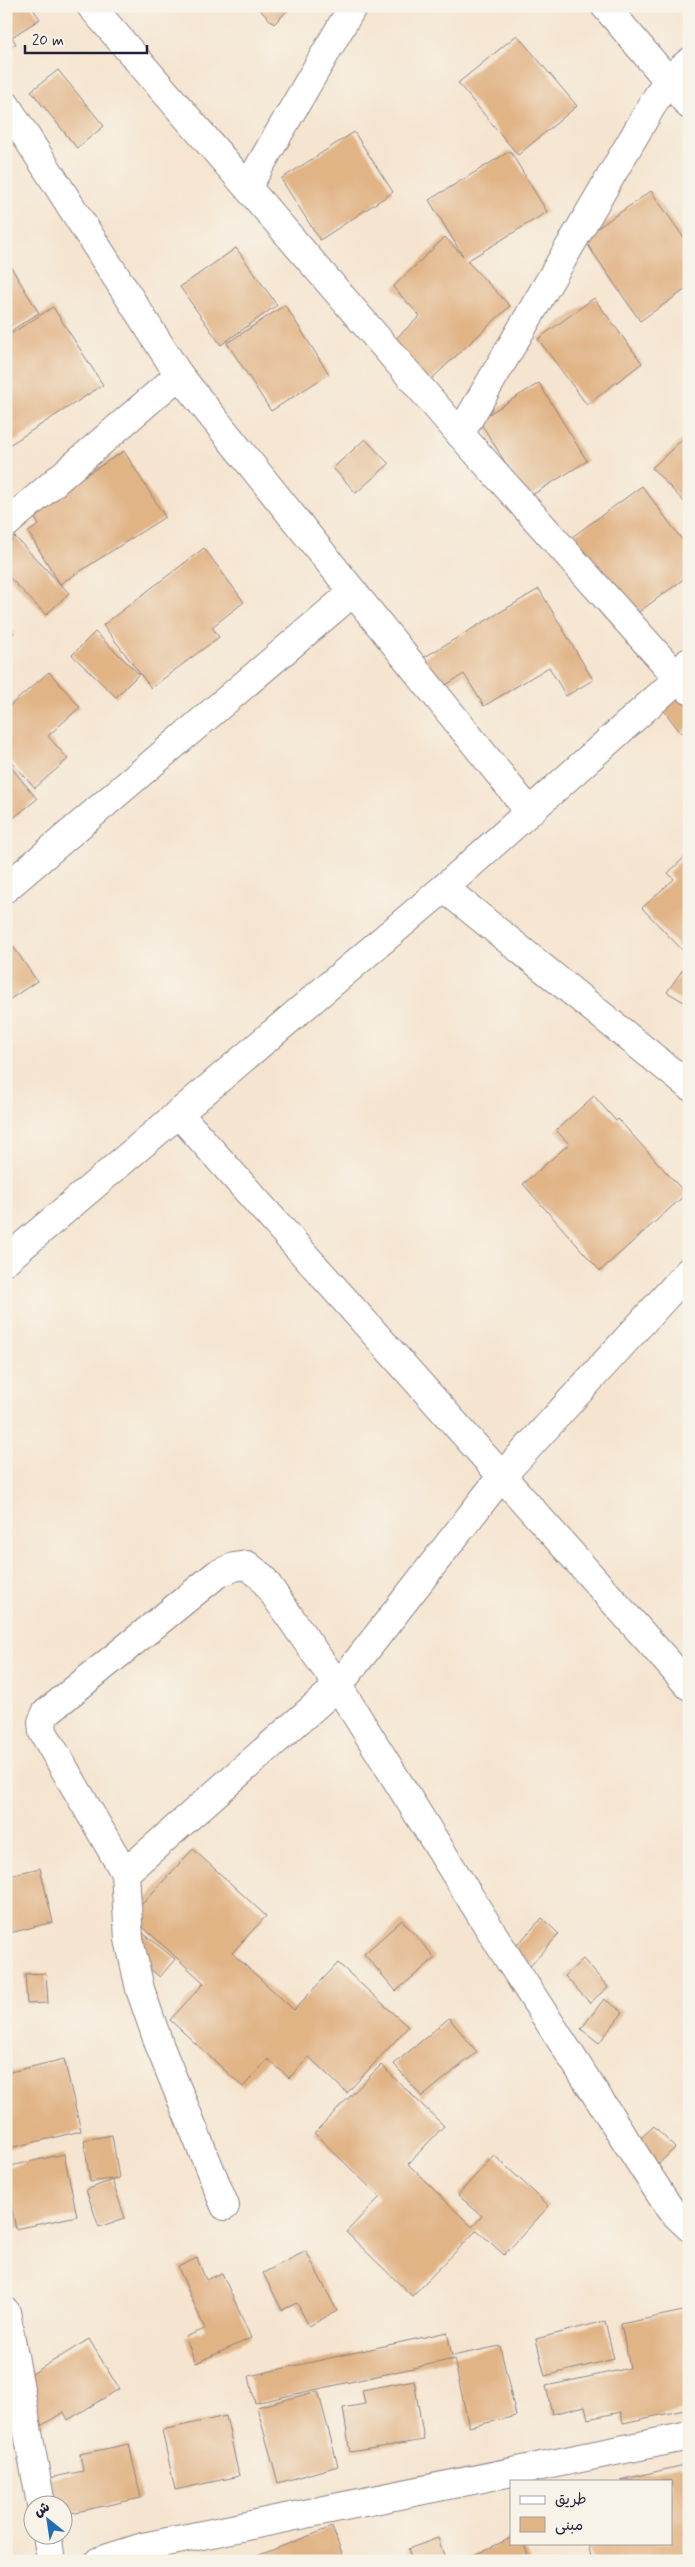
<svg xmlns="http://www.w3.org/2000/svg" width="695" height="2567" font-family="Mynerve,'Playpen Sans Arabic',sans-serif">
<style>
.building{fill:#e1b486}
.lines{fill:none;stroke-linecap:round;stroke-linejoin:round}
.street-casing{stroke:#8c8486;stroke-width:30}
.street{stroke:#fff;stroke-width:28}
</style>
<rect width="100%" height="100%" fill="#f7f3e8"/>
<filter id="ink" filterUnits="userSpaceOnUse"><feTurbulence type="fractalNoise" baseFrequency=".02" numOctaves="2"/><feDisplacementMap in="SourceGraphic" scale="10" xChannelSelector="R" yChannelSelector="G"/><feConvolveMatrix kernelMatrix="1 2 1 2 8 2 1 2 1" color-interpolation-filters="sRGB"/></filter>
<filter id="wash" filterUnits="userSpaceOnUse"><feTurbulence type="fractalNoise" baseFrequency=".0096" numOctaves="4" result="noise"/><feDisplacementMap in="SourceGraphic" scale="20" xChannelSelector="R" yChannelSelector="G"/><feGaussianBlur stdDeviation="1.12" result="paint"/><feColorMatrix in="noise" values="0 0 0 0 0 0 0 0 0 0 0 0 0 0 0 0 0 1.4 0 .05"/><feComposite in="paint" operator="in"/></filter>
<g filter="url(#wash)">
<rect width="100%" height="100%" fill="#f5e5d0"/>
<g id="blocks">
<!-- building -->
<g class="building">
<polygon points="6,6 31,6 40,19 12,37 16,44 6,51"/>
<polygon points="256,6 292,6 274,24"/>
<polygon points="517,35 577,106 518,155 458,83"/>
<polygon points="58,70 104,126 77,148 31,91"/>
<polygon points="354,132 393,192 320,240 281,179"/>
<polygon points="510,151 547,212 467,261 510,306 428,382 391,343 420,316 393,287 445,237 463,256 429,200"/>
<polygon points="651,191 689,245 689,287 640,321 583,238"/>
<polygon points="236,248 277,305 221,345 180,287"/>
<polygon points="9,264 39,313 6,334 6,266"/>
<polygon points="594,298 642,363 587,405 538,339"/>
<polygon points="285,305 329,374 271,411 227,343"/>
<polygon points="53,307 103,385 6,447 6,337"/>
<polygon points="539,383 587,461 527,498 479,420"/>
<polygon points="689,433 689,507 652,468"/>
<polygon points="365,439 389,464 356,493 333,468"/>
<polygon points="124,451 165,517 60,584 28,532 39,525 30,510"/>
<polygon points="642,486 689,549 689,575 616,629 557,548"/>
<polygon points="15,537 69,593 46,615 6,574 6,546"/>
<polygon points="204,548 244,602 212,627 219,637 151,688 103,625"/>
<polygon points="539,589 593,680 566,696 549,667 484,706 464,674 431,694 413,664"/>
<polygon points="6,624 14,633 6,641"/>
<polygon points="95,632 139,674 116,697 72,655"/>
<polygon points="49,672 80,707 48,736 68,759 35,788 6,756 6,709"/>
<polygon points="689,675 689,727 681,733 655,699"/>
<polygon points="6,761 37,799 6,824"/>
<polygon points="689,853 689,957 642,908 674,879 668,873"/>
<polygon points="12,945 37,981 6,1002 6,949"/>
<polygon points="683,969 689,973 689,995 684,1002 667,992"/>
<polygon points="594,1096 616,1121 618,1119 686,1194 600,1271 523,1184 569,1144 556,1130"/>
<polygon points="193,1849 266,1916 232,1953 294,2010 338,1963 408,2027 347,2093 309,2057 289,2078 268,2059 243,2087 170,2020 204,1983 131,1916"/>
<polygon points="40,1868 53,1922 6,1934 6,1876"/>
<polygon points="542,1918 559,1934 523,1974 505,1958"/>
<polygon points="402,1920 435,1958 396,1991 364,1954"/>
<polygon points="138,1929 175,1959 160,1977 123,1947"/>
<polygon points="583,1959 608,1987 590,2003 565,1976"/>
<polygon points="46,1973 48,2003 27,2004 25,1974"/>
<polygon points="604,1999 623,2012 599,2043 581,2029"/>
<polygon points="449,2018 477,2052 422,2097 394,2064"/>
<polygon points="64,2059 81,2131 6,2149 6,2073"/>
<polygon points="381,2065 444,2126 408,2164 472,2227 482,2216 458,2195 494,2155 549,2206 504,2255 477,2230 412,2296 346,2232 380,2197 314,2133"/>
<polygon points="654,2126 675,2148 651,2171 630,2148"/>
<polygon points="112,2135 119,2178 90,2182 84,2140"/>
<polygon points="64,2154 77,2216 16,2229 6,2183 6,2167"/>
<polygon points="112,2180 125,2218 99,2227 86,2190"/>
<polygon points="306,2251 337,2311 309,2326 297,2303 282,2310 263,2273"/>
<polygon points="197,2258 206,2280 222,2273 251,2338 196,2363 185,2337 205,2329 178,2267"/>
<polygon points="688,2310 689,2409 623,2423 621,2412 588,2419 585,2406 552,2414 546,2386 630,2368 621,2324"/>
<polygon points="605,2321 614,2359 545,2376 536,2339"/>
<polygon points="447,2332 452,2356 500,2346 516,2416 469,2427 454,2359 255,2403 249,2376"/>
<polygon points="89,2339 119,2389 68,2420 64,2412 34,2430 9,2388"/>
<polygon points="414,2380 424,2440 350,2452 343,2408 365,2404 362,2390"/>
<polygon points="318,2391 338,2466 278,2483 257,2407"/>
<polygon points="226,2416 239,2476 175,2490 162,2430"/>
<polygon points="129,2444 141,2498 62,2515 62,2504 54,2504 49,2478 83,2471 80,2454"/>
<polygon points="689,2464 689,2557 675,2561 592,2561 588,2543 671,2543 671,2481 620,2480"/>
<polygon points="332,2527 345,2561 244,2561"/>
<polygon points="438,2538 446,2561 412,2561 408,2549"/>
<polygon points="511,2538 511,2543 523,2543 531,2561 461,2561"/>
</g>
</g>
</g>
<g filter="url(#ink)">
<use href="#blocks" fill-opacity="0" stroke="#8c8486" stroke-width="1"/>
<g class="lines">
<!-- street casing -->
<g class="street-casing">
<g id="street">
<polyline points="91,6 460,434 689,690"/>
<polyline points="605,6 689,105"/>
<polyline points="6,105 179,375 529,811"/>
<polyline points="248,186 353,6"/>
<polyline points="460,434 667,80 689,62"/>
<polyline points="6,524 179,375"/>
<polyline points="6,888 352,593"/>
<polyline points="444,888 689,1086"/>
<polyline points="178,1113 689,1686"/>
<polyline points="6,1260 444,888 679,678 689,662"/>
<polyline points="125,1873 338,1686 501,1477 689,1271"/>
<polyline points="225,2206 160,2047 140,1989 129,1939 125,1873 43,1732 42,1722 46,1713 217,1574 234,1567 247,1565 262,1577 338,1686 511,1963 670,2209 689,2227"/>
<polyline points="6,2312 41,2504"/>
<polyline points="47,2534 51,2561"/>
<polyline points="99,2561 143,2547 689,2436"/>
</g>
</g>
<!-- street -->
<use href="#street" class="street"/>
</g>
</g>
<!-- margin -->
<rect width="695" height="2567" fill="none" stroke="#f7f3e8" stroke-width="25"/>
<!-- legend -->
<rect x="510" y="2480" width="162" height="65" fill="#f7f3e8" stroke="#a29fa3"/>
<rect x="520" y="2496" width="25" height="8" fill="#ffffff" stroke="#a29fa3"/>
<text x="555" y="2504" font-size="15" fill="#22223b">طريق</text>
<rect x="520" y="2517" width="25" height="15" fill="#e1b486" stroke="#a29fa3"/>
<text x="555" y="2530" font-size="15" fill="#22223b">مبنى</text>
<!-- north arrow -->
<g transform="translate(48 2520) rotate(330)"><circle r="24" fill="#f7f3e8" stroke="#a29fa3"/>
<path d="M0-4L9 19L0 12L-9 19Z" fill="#1f6fb2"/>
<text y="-8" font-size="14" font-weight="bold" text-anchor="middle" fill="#22223b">ش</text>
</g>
<!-- scale -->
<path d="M25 45v8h122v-8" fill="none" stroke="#22223b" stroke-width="2.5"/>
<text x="32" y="45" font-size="15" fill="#22223b" stroke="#f7f3e8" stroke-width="4" paint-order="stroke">20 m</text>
</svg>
